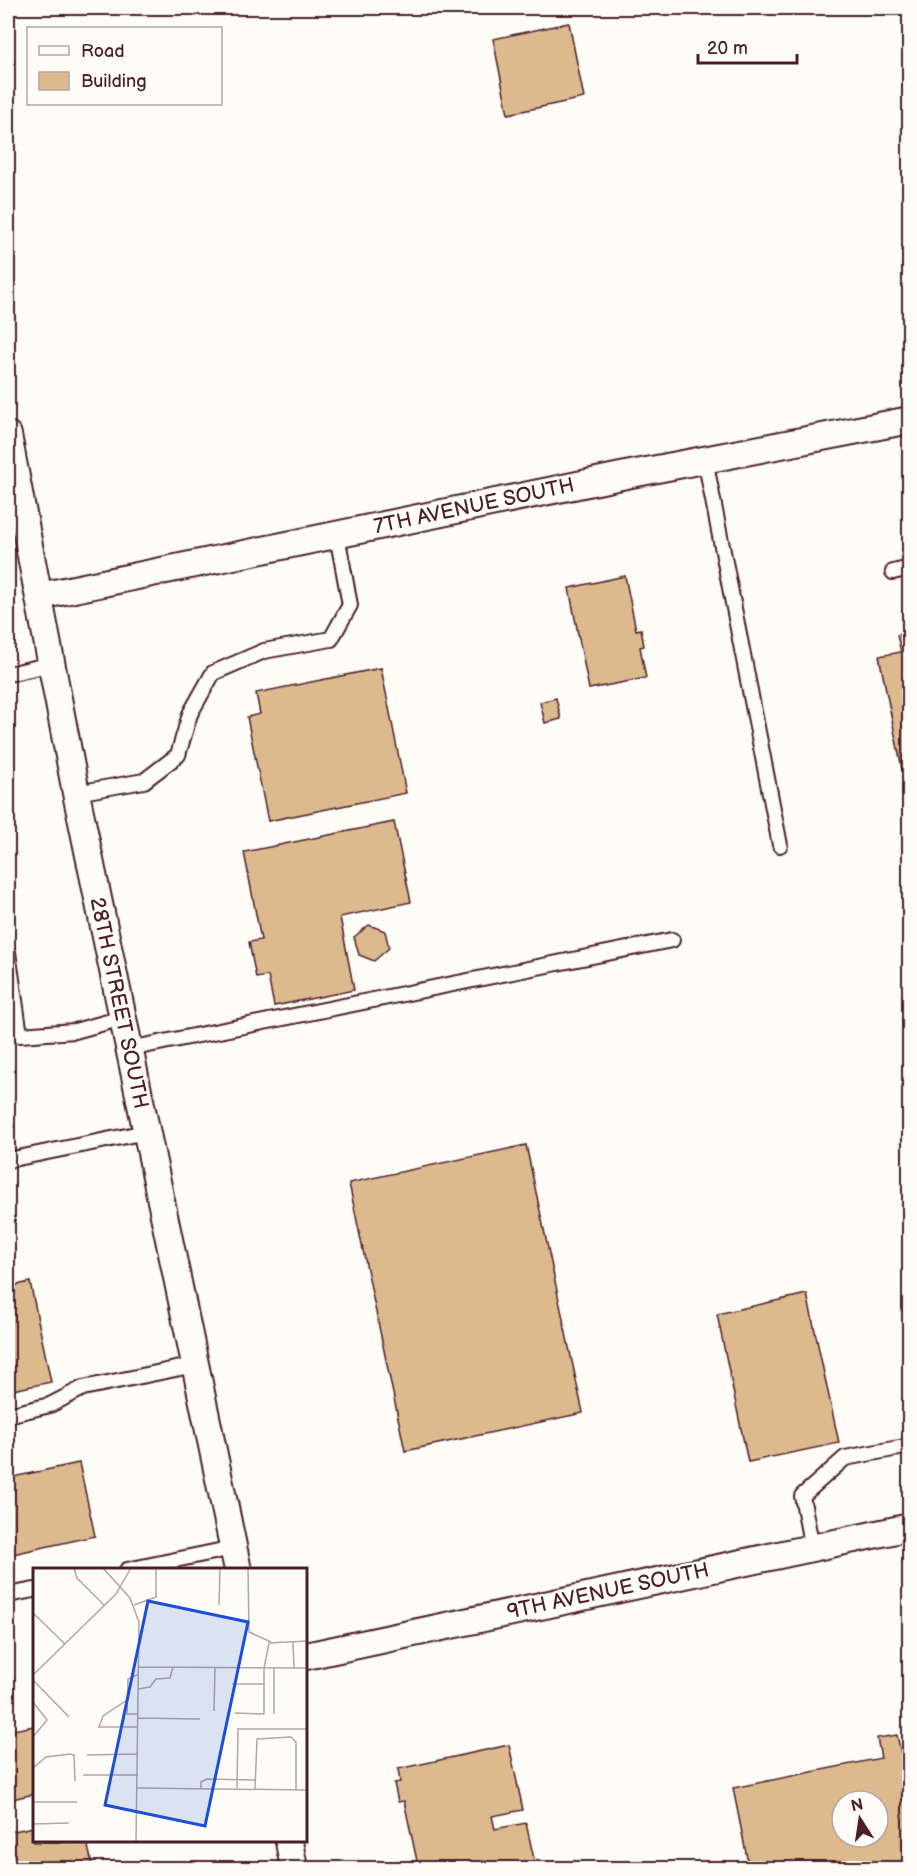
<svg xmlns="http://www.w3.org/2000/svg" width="917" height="1876" font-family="'Balsamiq Sans',sans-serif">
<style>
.building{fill:#ddb98e;stroke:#4a1f2b;stroke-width:1.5;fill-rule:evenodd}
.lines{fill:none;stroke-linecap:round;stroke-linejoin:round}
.service-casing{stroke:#4a1f2b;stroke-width:18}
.minor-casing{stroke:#4a1f2b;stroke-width:30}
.service{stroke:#fdfcf7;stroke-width:14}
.minor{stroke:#fdfcf7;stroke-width:26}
.labels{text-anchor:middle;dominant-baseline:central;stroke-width:4.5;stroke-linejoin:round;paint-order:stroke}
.street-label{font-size:21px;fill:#4a1f2b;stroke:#fdfcf7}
.inset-road{fill:none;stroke:#b5a4a5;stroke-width:1.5}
.view{fill:#1d4ed8;fill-opacity:0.15;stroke:#1d4ed8;stroke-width:3}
.inset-edge{fill:none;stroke:#4a1f2b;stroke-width:3}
</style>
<rect width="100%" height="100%" fill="#fdfcf7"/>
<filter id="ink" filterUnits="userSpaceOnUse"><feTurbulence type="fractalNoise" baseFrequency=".0167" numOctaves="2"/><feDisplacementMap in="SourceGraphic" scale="12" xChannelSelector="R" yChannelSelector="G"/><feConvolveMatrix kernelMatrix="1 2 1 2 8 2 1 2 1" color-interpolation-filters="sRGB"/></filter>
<g filter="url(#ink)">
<!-- building -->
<g class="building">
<polygon points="569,23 584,98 508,114 493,39"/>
<polygon points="625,576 636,630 641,629 644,646 640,647 646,678 589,689 569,588"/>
<polygon points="910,632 910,768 902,769 879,656 901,652 897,635"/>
<polygon points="381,668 406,793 268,821 247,717 260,714 256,693"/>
<polygon points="556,698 561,719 545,723 540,702"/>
<polygon points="394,822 411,902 340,917 354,990 274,1006 268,976 256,978 249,942 261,940 244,852"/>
<polygon points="369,925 385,931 389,948 374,961 359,955 354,937"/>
<polygon points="526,1145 583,1413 405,1451 349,1183"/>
<polygon points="30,1282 51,1382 8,1391 8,1287"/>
<polygon points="807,1294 839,1443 748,1462 717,1314"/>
<polygon points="79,1463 95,1536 8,1555 8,1478"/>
<polygon points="34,1726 34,1794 8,1800 8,1731"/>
<path d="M897,1735L901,1754L910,1752V1868H749L733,1788L881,1758L877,1738ZM842,1801H878V1837H842Z"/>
<polygon points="509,1745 523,1810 492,1816 495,1829 526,1823 536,1868 412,1868 411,1863 417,1861 404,1801 398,1802 394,1783 400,1782 398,1769"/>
<polygon points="34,1827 34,1842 87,1842 93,1868 8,1868 8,1832"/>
</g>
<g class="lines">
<!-- service casing -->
<g class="service-casing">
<g id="service">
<polyline points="705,459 780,845"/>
<polyline points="893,572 910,568"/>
<polyline points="8,674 52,664"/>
<polyline points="76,793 144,781 178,755 190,714 213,673 264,651 331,639 350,605 337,535"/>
<polyline points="8,952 20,1035 75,1031 122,1018"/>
<polyline points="129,1049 672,940"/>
<polyline points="8,1160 146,1132"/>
<polyline points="8,1415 50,1405 83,1388 195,1365"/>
<polyline points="812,1548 802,1496 845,1458 910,1446"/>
<polyline points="127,1570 233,1548"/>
<polyline points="8,1595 34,1590"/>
</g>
</g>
<!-- minor casing -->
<g class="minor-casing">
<g id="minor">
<polyline points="8,435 76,793 238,1570"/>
<polyline points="40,596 631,474 910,420"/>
<polyline points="306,1656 910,1527"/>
<polyline points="289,1842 294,1868"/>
</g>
</g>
<!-- service -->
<use href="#service" class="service"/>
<!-- minor -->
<use href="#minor" class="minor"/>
</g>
</g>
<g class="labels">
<!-- street labels -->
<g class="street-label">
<text transform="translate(474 506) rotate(-12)">7TH AVENUE SOUTH</text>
<text transform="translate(119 1003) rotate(78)">28TH STREET SOUTH</text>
<text transform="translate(608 1591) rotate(-12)">9TH AVENUE SOUTH</text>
</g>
</g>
<!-- overview -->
<g transform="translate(33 1568)">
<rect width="274" height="274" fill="#fdfcf7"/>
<path class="inset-road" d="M41,0L44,10L71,37M70,0L97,30L106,54L103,274M215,0L216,64L238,74M101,37L123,29V0M186,37L187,0M0,45L32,76M260,73L261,100M106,99L275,100M0,107L83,26L98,0M0,112L36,149M199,116H232M105,121L117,119L123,111L137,110L140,99M94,132L70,148L66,159H105M0,134L14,152L0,169M181,143L182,99M202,145L231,146V100L236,75L275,73M105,146H94L95,111L106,106M241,146V100M105,150L167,151M54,187L105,186M0,200L13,189L37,186L41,187L42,213M50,207H105M105,220L275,222M168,220V214L174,211L222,212M204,220L205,161H275M222,221L224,171L258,169L263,174V221M0,234H44M0,256L36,255"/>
<path class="view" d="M115,33L215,54L172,258L72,237Z"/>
<rect width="274" height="274" class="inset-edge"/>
</g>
<!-- margin -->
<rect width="917" height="1876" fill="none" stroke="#fdfcf7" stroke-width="30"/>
<rect x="15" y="15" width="887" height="1846" fill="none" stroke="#4a1f2b" stroke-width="2" filter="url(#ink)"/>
<!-- legend -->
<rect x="27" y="27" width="195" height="78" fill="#fdfcf7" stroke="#b5a4a5" stroke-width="1.5"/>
<rect x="39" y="46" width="30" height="9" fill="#fdfcf7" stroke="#b5a4a5" stroke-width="1.5"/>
<text x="81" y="57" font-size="18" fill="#4a1f2b">Road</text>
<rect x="39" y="72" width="30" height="18" fill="#ddb98e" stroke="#b5a4a5" stroke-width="1.5"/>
<text x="81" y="87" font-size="18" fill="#4a1f2b">Building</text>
<!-- north arrow -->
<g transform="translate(860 1819) rotate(348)"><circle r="28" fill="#fdfcf7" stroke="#b5a4a5" stroke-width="1.5"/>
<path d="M0-4.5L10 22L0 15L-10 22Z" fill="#4a1f2b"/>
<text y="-9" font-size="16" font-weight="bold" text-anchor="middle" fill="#4a1f2b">N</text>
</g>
<!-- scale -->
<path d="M698 54v9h99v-9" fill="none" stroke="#4a1f2b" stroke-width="3"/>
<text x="707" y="54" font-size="18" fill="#4a1f2b" stroke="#fdfcf7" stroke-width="4.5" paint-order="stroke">20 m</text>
</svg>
